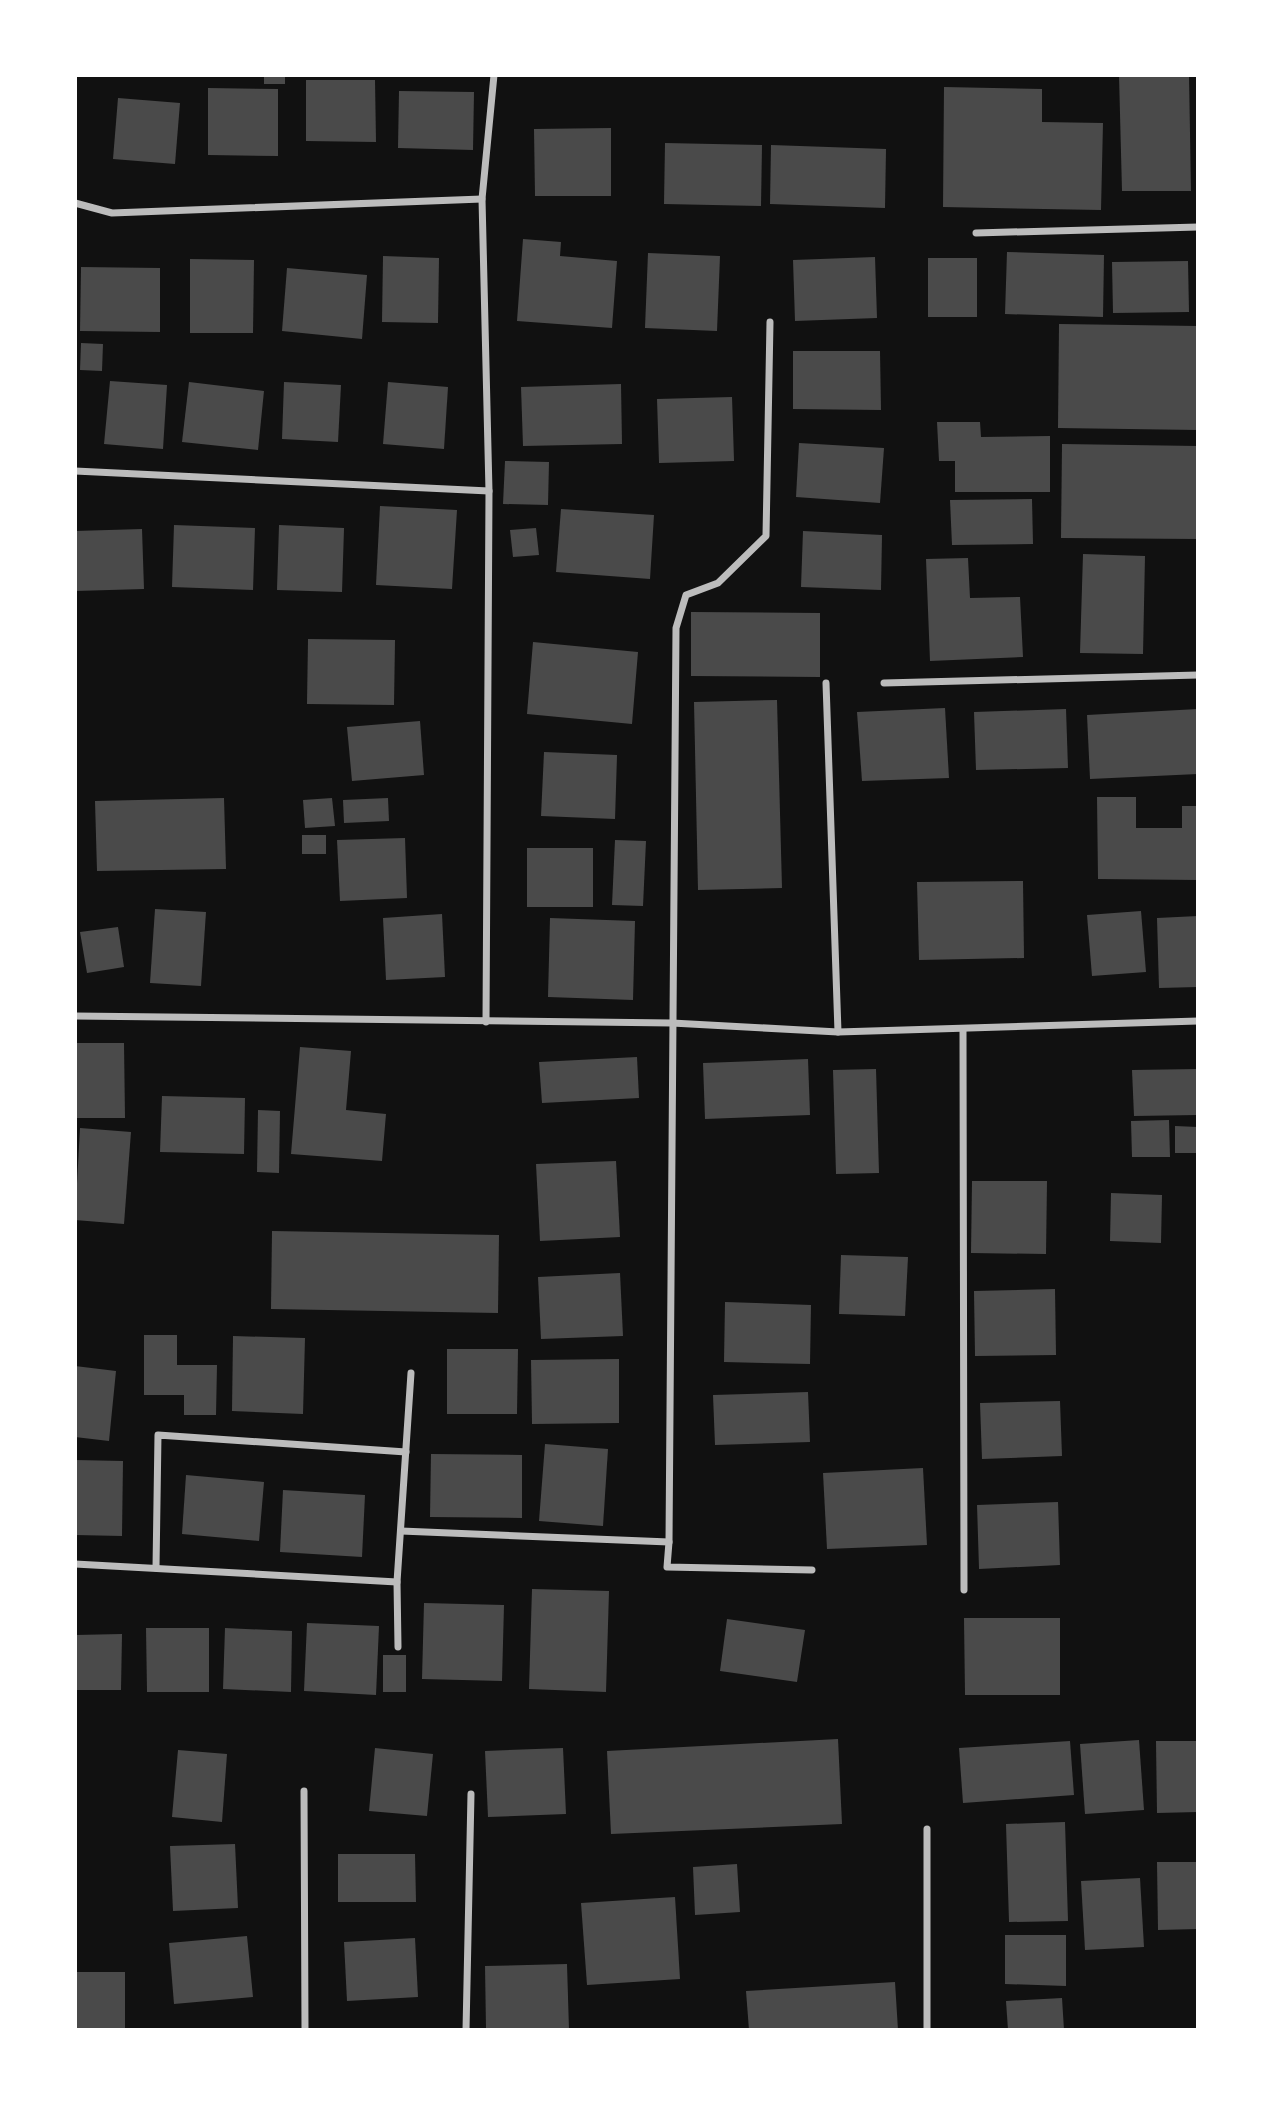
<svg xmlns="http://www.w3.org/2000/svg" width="1273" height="2105" font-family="'Sofia Sans Condensed',sans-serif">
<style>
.building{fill:#4a4a4a}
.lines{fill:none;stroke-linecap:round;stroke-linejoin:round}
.minor{stroke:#bcbcbc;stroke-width:7}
</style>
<rect width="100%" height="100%" fill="#111"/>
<!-- building -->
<g class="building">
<rect x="264" y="75" width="21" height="9"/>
<polygon points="1119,75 1189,75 1191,191 1122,191"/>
<polygon points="306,80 375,80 376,142 306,141"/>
<polygon points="944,87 1042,89 1042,122 1103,123 1101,210 943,207"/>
<polygon points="208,88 278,89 278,156 208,155"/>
<polygon points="399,91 474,92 473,150 398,148"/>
<polygon points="118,98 180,103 175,164 113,159"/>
<polygon points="611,128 611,196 535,196 534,129"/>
<polygon points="665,143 762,145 761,206 664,204"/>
<polygon points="771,145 886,149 885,208 770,204"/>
<polygon points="523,239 561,242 560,256 617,261 612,328 517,321"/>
<polygon points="1007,252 1104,255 1103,317 1005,314"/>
<polygon points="648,253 720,256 717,331 645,328"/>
<polygon points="383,256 439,258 438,323 382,322"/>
<polygon points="875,257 877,318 795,321 793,260"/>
<rect x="928" y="258" width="49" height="59"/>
<polygon points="190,259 254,260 253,333 190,333"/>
<polygon points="1188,261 1189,312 1113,313 1112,262"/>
<polygon points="81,267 160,268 160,332 80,331"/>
<polygon points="287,268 367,275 362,339 282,331"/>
<polygon points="1059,324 1198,326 1198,430 1058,428"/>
<polygon points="81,343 103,344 102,371 80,370"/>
<polygon points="793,351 880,351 881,410 793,409"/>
<polygon points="110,381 167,385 163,449 104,444"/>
<polygon points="189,382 264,391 258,450 182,442"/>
<polygon points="284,382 341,385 338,442 282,439"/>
<polygon points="388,382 448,387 444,449 383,444"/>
<polygon points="621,384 622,444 523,446 521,387"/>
<polygon points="732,397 734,461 659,463 657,399"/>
<polygon points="937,422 980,422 981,437 1050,436 1050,492 955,492 955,461 939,461"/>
<polygon points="799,443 884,448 880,503 796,497"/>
<polygon points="1062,444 1198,446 1198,539 1061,538"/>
<polygon points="505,461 549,462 548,505 503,504"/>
<polygon points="1032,499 1033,544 952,545 950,500"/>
<polygon points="380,506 457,510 452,589 376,585"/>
<polygon points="561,509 654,515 650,579 556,572"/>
<polygon points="174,525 255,528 253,590 172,587"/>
<polygon points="279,525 344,528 342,592 277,590"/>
<polygon points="536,528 539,555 513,557 510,530"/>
<polygon points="142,529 144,589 75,591 75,531"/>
<polygon points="803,531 882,535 881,590 801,587"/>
<polygon points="1083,554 1145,556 1143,654 1080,653"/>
<polygon points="968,558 970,598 1020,597 1023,657 930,661 926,559"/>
<polygon points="691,612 820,613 820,677 691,676"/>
<polygon points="308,639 395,640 394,705 307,704"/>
<polygon points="533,642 638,652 632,724 527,714"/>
<polygon points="777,700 782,888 698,890 694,702"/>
<polygon points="945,708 949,778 862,781 857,712"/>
<polygon points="1066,709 1068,768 976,770 974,712"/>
<polygon points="1198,709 1198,774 1090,779 1087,715"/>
<polygon points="420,721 424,775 352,781 347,727"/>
<polygon points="544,752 617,755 615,819 541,816"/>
<polygon points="1097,797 1136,797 1136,828 1182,828 1182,806 1198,806 1198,880 1098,879"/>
<polygon points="224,798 226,869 97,871 95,801"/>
<polygon points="332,798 335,826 305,828 303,800"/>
<polygon points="388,798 389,821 344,823 343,800"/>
<rect x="302" y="835" width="24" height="19"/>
<polygon points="405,838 407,898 340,901 337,840"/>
<polygon points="615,840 646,841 643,906 612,905"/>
<rect x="527" y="848" width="66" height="59"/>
<polygon points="1023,881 1024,958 919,960 917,882"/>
<polygon points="155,909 206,912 201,986 150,983"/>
<polygon points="1141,911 1146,972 1092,976 1087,915"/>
<polygon points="442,914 445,977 386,980 383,918"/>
<polygon points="1198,916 1198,987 1159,988 1157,918"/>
<polygon points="550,918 635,921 633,1000 548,997"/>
<polygon points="118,927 124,967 87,973 80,932"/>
<polygon points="75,1043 124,1043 125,1118 75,1118"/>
<polygon points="300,1047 351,1051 346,1110 386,1114 382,1161 291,1154"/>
<polygon points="637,1057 639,1098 542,1103 539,1062"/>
<polygon points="808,1059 810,1115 705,1119 703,1063"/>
<polygon points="876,1069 879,1173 836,1174 833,1070"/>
<polygon points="1198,1069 1198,1115 1134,1116 1132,1070"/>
<polygon points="162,1096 245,1098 244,1154 160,1152"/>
<polygon points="258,1110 280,1111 279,1173 257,1172"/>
<polygon points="1169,1120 1170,1157 1132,1157 1131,1121"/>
<polygon points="1175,1126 1198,1127 1198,1153 1175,1153"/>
<polygon points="80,1128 131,1132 124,1224 75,1220"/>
<polygon points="616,1161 620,1237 540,1241 536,1164"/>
<polygon points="972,1181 1047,1181 1046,1254 971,1253"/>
<polygon points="1111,1193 1162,1195 1161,1243 1110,1241"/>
<polygon points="272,1231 499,1235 498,1313 271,1309"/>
<polygon points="841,1255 908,1257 905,1316 839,1314"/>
<polygon points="620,1273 623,1336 541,1339 538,1277"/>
<polygon points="1055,1289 1056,1355 975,1356 974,1291"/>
<polygon points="725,1302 811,1305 810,1364 724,1362"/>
<polygon points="144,1335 177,1335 177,1365 217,1365 216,1415 184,1415 184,1395 144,1395"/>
<polygon points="233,1336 305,1338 303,1414 232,1411"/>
<polygon points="447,1349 518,1349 517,1414 447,1414"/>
<polygon points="619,1359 619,1423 532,1424 531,1360"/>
<polygon points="75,1366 116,1371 109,1441 75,1437"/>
<polygon points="808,1392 810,1442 715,1445 713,1395"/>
<polygon points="1060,1401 1062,1456 982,1459 980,1403"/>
<polygon points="545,1444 608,1449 603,1526 539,1521"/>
<polygon points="431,1454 522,1455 522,1518 430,1517"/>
<polygon points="75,1460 123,1461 122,1536 75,1535"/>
<polygon points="923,1468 927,1545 827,1549 823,1473"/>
<polygon points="186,1475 264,1482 259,1541 182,1534"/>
<polygon points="283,1490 365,1495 362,1557 280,1552"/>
<polygon points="1058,1502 1060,1565 979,1569 977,1505"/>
<polygon points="532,1589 609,1591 606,1692 529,1689"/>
<polygon points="424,1603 504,1605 502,1681 422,1679"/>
<polygon points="964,1618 1060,1618 1060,1695 965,1695"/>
<polygon points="727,1619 805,1630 797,1682 720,1671"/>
<polygon points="307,1623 379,1626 376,1695 304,1691"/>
<polygon points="146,1628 209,1628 209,1692 147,1692"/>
<polygon points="225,1628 292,1631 291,1692 223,1689"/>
<polygon points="122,1634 121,1690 75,1690 75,1635"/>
<rect x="383" y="1655" width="23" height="37"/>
<polygon points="838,1739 842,1824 611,1834 607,1751"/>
<polygon points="1139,1740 1144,1810 1085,1814 1080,1744"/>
<polygon points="1070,1741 1074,1795 963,1803 959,1748"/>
<polygon points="1156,1741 1198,1741 1198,1812 1157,1813"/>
<polygon points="375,1748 433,1754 427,1816 369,1811"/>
<polygon points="563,1748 566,1814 488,1817 485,1751"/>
<polygon points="178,1750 227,1754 222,1822 172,1817"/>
<polygon points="1065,1822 1068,1921 1009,1922 1006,1824"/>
<polygon points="235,1844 238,1908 173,1911 170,1846"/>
<polygon points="338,1854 415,1854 416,1902 338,1902"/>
<polygon points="1157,1862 1198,1862 1198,1929 1158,1930"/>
<polygon points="737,1864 740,1912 695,1915 693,1867"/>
<polygon points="1140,1878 1144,1947 1085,1950 1081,1881"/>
<polygon points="675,1897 680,1979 587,1985 581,1903"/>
<polygon points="1005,1935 1066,1935 1066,1986 1005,1984"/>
<polygon points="247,1936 253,1997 174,2004 169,1943"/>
<polygon points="415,1938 418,1997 347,2001 344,1942"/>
<polygon points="567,1964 569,2030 486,2030 485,1966"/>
<rect x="75" y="1972" width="50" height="58"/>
<polygon points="895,1982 898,2030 749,2030 746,1991"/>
<polygon points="1062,1998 1064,2030 1008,2030 1006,2001"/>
</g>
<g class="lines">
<!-- minor -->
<g class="minor">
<polyline points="75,203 112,213 482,199"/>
<polyline points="976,233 1198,227"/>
<polyline points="770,322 766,536 718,583 686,595 676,628 669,1542 667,1567 812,1570"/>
<polyline points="75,471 489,491"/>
<polyline points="826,683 838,1032"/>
<polyline points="884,683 1198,675"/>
<polyline points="75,1016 672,1023 838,1032 1198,1021"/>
<polyline points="486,1022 489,491 482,199 494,75"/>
<polyline points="963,1029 964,1590"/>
<polyline points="401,1531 669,1542"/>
<polyline points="75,1564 397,1582"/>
<polyline points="156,1568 158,1435 406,1452"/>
<polyline points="398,1647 397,1582 411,1373"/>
<polyline points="304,1791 305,2030"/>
<polyline points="927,1829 927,2030"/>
<polyline points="466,2030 471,1794"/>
</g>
</g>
<!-- border -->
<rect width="1273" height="2105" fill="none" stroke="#ffffff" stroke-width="154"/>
</svg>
